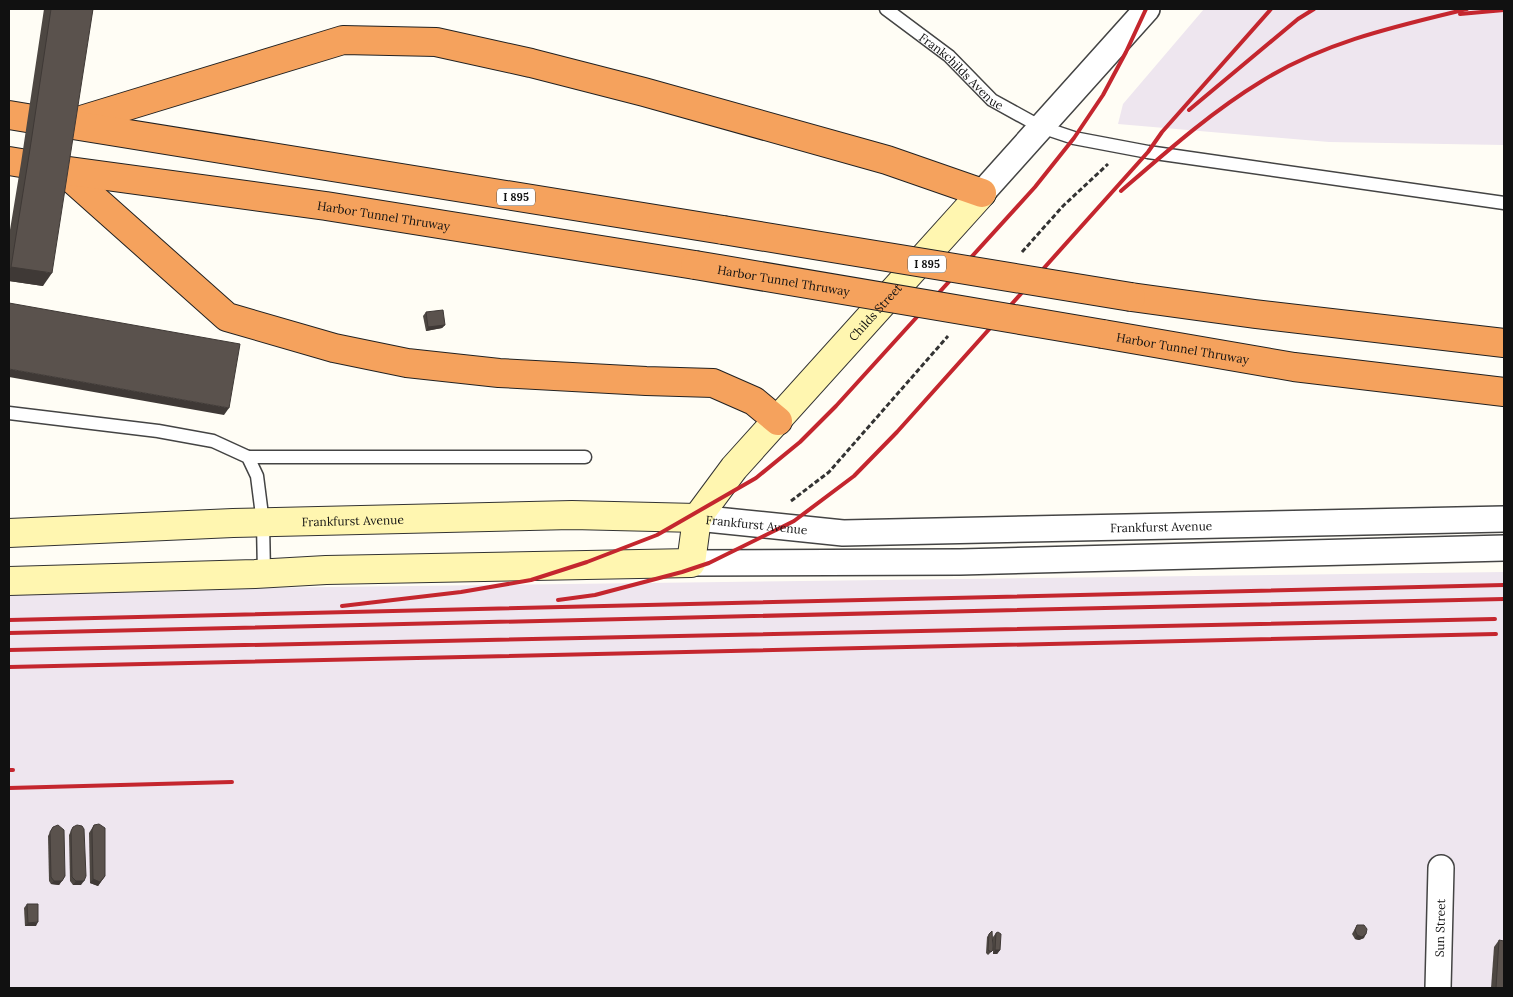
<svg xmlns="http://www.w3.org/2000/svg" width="1513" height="997" font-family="Lora,serif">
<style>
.industrial{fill:#eee6ef}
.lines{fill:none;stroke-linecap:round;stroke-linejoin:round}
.service-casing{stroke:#444;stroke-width:15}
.minor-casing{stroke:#444;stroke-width:28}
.secondary-casing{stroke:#333;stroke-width:30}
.motorway-casing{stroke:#222;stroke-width:30}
.path{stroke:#333;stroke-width:3;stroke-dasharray:5 2.5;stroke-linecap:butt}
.service{stroke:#fff;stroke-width:12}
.minor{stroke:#fff;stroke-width:25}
.secondary{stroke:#fff6b0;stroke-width:28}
.motorway{stroke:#f5a25d;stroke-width:28}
.rail{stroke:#c4262e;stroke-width:4}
.motorway-bridge-casing{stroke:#222;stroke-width:30;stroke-linecap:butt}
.motorway-bridge{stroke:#f5a25d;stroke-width:28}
.wall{fill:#4d4742}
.shaded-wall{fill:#3f3936}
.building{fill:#5a524d;stroke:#3f3936}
.labels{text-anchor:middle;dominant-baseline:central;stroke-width:5;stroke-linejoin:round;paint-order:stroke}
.shield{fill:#fff;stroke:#585858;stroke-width:1}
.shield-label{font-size:11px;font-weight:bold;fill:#111}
.street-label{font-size:12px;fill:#111;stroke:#fff}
</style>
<rect width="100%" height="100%" fill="#fffdf5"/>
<!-- industrial -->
<g class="industrial">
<polygon points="1204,9 1504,9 1504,145 1329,142 1118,124 1123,104"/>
<polygon points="1504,572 1504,988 9,988 9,591"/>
</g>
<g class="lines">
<!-- service casing -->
<g class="service-casing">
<g id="service">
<path id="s1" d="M886,9L949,56L992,100L1041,127L1074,138L1148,152L1504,203"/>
<polyline points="9,413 158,431 213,441 248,457 257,476 263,523 264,574"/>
<polyline points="248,457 585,457"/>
</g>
</g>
<!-- minor casing -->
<g class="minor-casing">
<g id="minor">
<polyline points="982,193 1147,9"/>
<path id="s2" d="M697,518L843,533L1504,519"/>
<polyline points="691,563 960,562 1504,548"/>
<path id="s3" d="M1438,988L1441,868"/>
</g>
</g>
<!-- secondary casing -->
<g class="secondary-casing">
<g id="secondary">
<path id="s4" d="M9,533L233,523L572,515L697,518"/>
<path id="s5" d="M9,581L255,574L326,570L691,563L697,518L734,468L982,193"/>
</g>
</g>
<!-- motorway casing -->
<g class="motorway-casing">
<g id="motorway">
<polyline points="9,115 27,118"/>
<polyline points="68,124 343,40 436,42 531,63 644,92 887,160 982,193"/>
<polyline points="73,125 723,230"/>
<polyline points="9,161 21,163"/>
<polyline points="62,170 227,317 334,348 407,363 499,373 646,381 713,383 754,401 778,421"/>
<path id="s6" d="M62,170L326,206L695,265"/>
<polyline points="1131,297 1255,314 1504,343"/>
<path id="s7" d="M1103,334L1294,367L1504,392"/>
</g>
</g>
<!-- path -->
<g class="path">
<polyline points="1022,252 1063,206 1108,164"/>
<polyline points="791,501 829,472 948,336"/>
</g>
<!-- service -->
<use href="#service" class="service"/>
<!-- minor -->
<use href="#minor" class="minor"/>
<!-- secondary -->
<use href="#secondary" class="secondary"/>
<!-- motorway -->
<use href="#motorway" class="motorway"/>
<!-- rail -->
<g class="rail">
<polyline points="1460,14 1504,10"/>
<polyline points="1189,110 1298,19 1314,9"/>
<path d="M1121,191C1166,152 1211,112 1262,81C1324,42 1397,26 1467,9"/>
<polyline points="558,600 595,595 682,572 709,563 782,527 794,521 854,476 897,432 1148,152 1162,132 1271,9"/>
<polyline points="342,606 461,592 531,580 587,562 657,535 756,478 800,442 836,406 1035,187 1074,138 1103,95 1126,52 1146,9"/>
<polyline points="9,620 1504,585"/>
<polyline points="9,633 1504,599"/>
<polyline points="9,650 1495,619"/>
<polyline points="9,667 1496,634"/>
<polyline points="9,770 13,770"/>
<polyline points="9,788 232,782"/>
</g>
<!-- motorway-bridge casing -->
<g class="motorway-bridge-casing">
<g id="motorway-bridge">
<polyline points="723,230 1131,297"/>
<path id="s8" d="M695,265L1103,334"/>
</g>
</g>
<!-- motorway-bridge -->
<use href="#motorway-bridge" class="motorway-bridge"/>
</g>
<!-- wall -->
<g class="wall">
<polygon points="44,9 93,9 43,286 9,281 9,236 21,163"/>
<polygon points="426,312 445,325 442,328 426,331 423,316"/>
<polygon points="94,825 105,876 98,886 90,883 89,833"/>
<polygon points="53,827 65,876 59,885 51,884 49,881 48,836"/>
<polygon points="73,827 81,885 73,885 70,881 69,835"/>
<polygon points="27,904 36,926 25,926 24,908"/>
<polygon points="1357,925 1364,938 1359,940 1355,939 1352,934"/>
<polygon points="996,933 1000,950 997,954 993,954 993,950 988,955 986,953 987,937 989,934 993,950 993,937"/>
<polygon points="1499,940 1504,988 1491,988 1494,947"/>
</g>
<!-- shaded-wall -->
<g class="shaded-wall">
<polygon points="11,267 52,273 43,286 9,281 9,269"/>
<polygon points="445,325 442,328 426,331 428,327"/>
<polygon points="9,369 229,408 224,415 9,377"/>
<polygon points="105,876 98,886 90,883 93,879"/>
<polygon points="54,881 62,881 59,885 51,884"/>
<polygon points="76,881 84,881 81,885 73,885"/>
<polygon points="38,922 36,926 25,926 28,923"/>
<polygon points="1366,934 1364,938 1359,940 1355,939 1357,935"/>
<polygon points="995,950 1000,950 997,954 993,954"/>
</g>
<!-- building -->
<g class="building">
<polygon points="51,9 93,9 52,273 11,267 30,149"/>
<polygon points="9,303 240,344 229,408 9,369"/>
<polygon points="443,310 445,325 428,327 426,312"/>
<polygon points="99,824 105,828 105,876 100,882 93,879 92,830 94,825"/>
<polygon points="58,825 64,830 65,876 62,881 54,881 51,877 50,832 53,827"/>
<polygon points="77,825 82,826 84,829 86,876 84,881 76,881 72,877 71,831 73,827"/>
<polygon points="27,904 38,904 38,922 28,923"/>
<polygon points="1357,925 1364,925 1367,929 1366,934 1362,937 1357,935 1355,930"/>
<polygon points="992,931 993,950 991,952 988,950 989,934"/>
<polygon points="998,932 1001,934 1000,950 995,950 996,933"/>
<polygon points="1499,940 1504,941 1504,988 1496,988"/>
</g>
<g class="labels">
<!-- shield labels -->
<g class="shield">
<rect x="497" y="188.5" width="38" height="17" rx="4"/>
<rect x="908" y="255.5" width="38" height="17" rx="4"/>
</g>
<g class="shield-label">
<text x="516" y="197">I 895</text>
<text x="927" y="264">I 895</text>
</g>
<!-- street labels -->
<g class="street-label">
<text stroke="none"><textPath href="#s1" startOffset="98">Frankchilds Avenue</textPath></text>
<text stroke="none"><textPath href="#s6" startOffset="325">Harbor Tunnel Thruway</textPath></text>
<text stroke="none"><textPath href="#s8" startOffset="90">Harbor Tunnel Thruway</textPath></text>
<text stroke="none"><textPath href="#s5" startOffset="1000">Childs Street</textPath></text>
<text stroke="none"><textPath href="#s7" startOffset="81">Harbor Tunnel Thruway</textPath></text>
<text stroke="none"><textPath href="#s4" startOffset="344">Frankfurst Avenue</textPath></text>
<text stroke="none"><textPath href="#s2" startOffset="60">Frankfurst Avenue</textPath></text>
<text stroke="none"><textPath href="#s2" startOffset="465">Frankfurst Avenue</textPath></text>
<text stroke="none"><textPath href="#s3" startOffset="60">Sun Street</textPath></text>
</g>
</g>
<!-- border -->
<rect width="1513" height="997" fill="none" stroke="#111111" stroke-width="20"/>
</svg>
